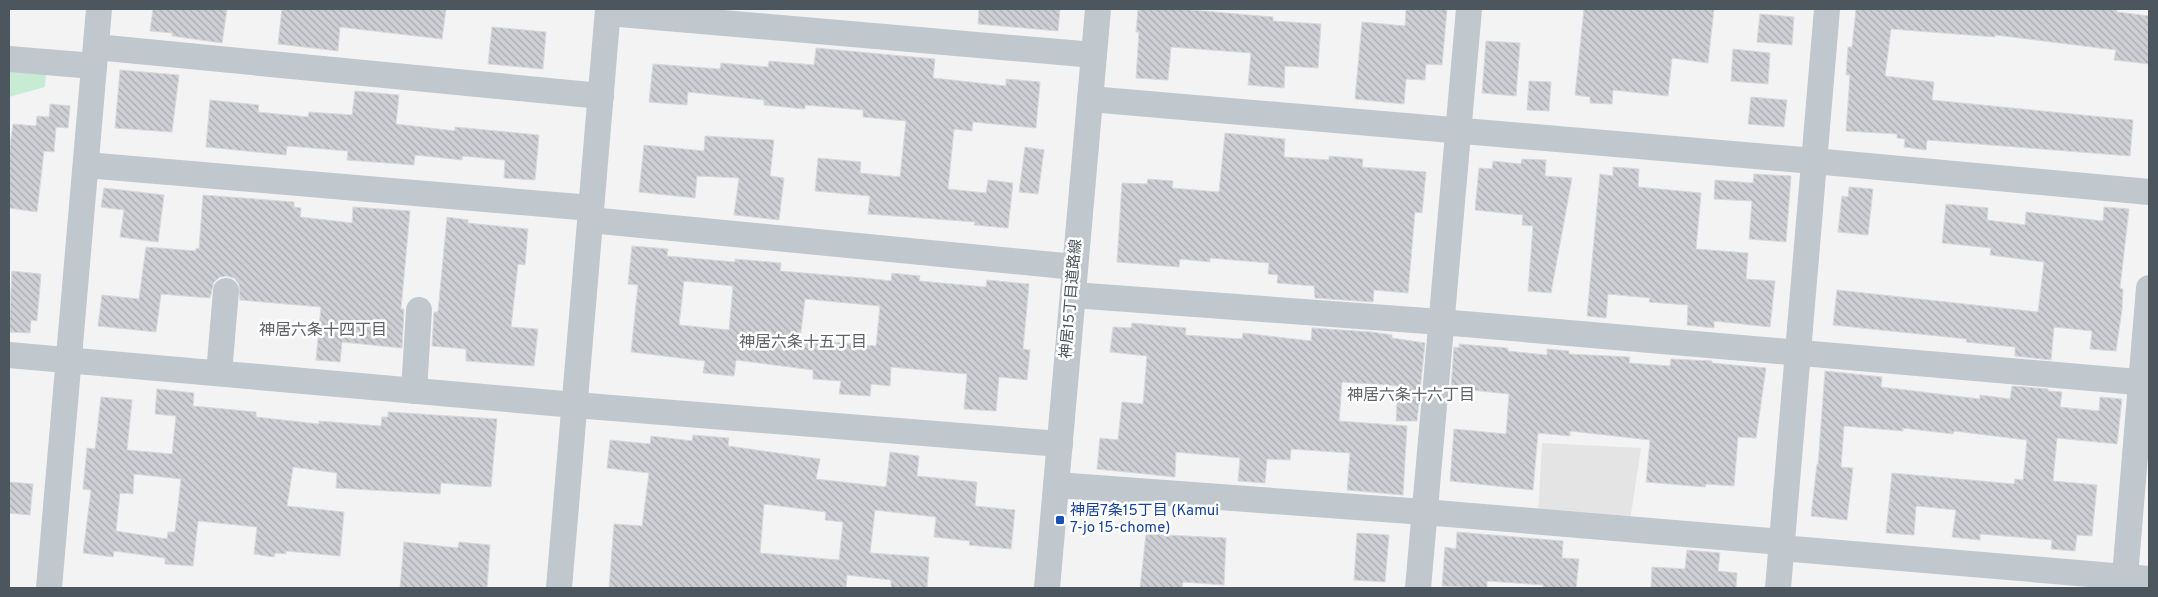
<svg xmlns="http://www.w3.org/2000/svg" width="2158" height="597" font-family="Overpass,'Noto Sans JP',sans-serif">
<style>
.education{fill:#e5e4e4}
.park{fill:#c7ecd4}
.building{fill:url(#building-back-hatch);stroke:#d7d9dd;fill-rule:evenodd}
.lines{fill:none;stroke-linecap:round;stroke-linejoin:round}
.minor{stroke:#c0c7cd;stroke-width:26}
.transit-dot{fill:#1a4fb4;stroke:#fff;stroke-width:2}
.labels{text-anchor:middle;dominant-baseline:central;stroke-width:5;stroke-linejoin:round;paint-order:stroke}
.street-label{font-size:15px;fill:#4c565e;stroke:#fff}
.transit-label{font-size:15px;fill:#164399;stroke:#fff;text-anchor:start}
.neighbourhood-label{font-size:16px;fill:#5f6367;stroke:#fff}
</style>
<defs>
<pattern id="building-back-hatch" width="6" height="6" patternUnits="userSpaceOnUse" patternTransform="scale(1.25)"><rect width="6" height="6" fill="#cdcfd4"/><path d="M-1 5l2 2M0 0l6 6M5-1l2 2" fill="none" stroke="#a9abaf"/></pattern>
</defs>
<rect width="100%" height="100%" fill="#f4f3f3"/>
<!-- education -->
<polygon class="education" points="1542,443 1641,448 1630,521 1538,514"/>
<!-- park -->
<polygon class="park" points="9,72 46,74 45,87 9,97"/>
<!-- building -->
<g class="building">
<polygon points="153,9 227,9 222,43 172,36 172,33 150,31"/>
<polygon points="282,9 446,9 442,39 340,27 338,51 278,44"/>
<polygon points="979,9 1060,9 1058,31 978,24"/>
<polygon points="1138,9 1180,9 1273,17 1273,21 1321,24 1318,68 1285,66 1284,88 1248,85 1251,53 1171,47 1168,80 1136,78 1139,32 1136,32"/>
<polygon points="1406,9 1447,9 1442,65 1426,64 1425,80 1406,79 1404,104 1355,99 1362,22 1405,26"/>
<polygon points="1584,9 1714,9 1708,63 1672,58 1668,96 1613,90 1612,104 1590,103 1590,97 1575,95"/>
<polygon points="1856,9 2117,9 2117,12 2149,16 2149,64 2114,60 2116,50 1995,35 1995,37 1891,29 1885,76 1934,82 1932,100 2133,120 2130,156 1927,140 1926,150 1904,147 1905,139 1897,138 1897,134 1846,131 1850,75 1846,75 1848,47 1852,47"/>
<polygon points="1760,14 1794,17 1792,45 1757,42"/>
<polygon points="492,27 546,32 543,69 488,64"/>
<polygon points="1486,41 1520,43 1516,96 1482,93"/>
<polygon points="816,48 935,59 933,78 1006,86 1006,79 1040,82 1036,128 973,122 972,131 954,129 948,189 986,193 988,180 1013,183 1008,228 974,225 975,222 868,214 870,196 815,191 818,158 861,162 860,173 900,177 906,121 863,117 863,110 805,105 805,109 764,105 764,100 688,92 687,105 649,102 653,64 720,69 721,63 768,67 769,61 814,65"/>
<polygon points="1733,49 1770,53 1768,84 1731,81"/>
<polygon points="120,70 179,75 172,132 115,128"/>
<polygon points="1529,81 1551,82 1549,111 1527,110"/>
<polygon points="355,91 399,95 396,124 455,131 455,127 539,135 535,180 504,178 505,160 462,156 462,160 415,155 414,165 347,160 348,151 287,146 286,155 206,147 210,100 259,105 258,112 308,117 309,112 352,115"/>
<polygon points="1751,97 1787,100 1784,127 1748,124"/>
<polygon points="50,104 70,106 68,128 56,127 54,152 44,151 37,212 9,208 9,154 13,124 36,126 37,116 49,117"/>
<polygon points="1225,133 1285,139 1284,157 1329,160 1329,156 1363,159 1362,167 1426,172 1422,213 1415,212 1408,293 1374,290 1373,302 1315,298 1314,286 1277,283 1278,275 1268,274 1269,263 1210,258 1210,262 1180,259 1179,267 1117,262 1122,183 1147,184 1148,179 1173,181 1172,188 1219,192"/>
<polygon points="705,136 774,140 770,176 784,178 779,220 734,215 739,178 697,176 695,198 639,192 644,145 704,151"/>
<polygon points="1025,147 1044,150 1038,194 1019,192"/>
<polygon points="1522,159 1546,160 1545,176 1572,178 1551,293 1528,291 1533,226 1522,225 1523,215 1475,210 1479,168 1492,169 1493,161 1521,164"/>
<polygon points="1613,167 1639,169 1638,187 1701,193 1696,249 1748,253 1746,279 1775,281 1770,327 1714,321 1714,328 1687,325 1688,305 1649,302 1650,298 1608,294 1606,318 1587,316 1600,174 1613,176"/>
<polygon points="1754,174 1791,176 1786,242 1749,239 1752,201 1714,199 1715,180 1753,183"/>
<polygon points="1849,187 1873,189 1868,235 1838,232 1842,196 1848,197"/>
<polygon points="104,188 164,195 158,242 120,237 124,210 101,207"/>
<polygon points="203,195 294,202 294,207 301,208 300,217 352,223 353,207 410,211 401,309 404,309 402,348 342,342 340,362 316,360 321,307 240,300 239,284 234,278 227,276 220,277 214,282 210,298 161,294 156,332 98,326 102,295 139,299 146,247 196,251 196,248 199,249"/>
<polygon points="1946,204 1988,208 1987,220 2025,225 2026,212 2103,221 2104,207 2129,209 2120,288 2123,289 2122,309 2116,351 2090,349 2092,331 2054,327 2051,360 2015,356 2015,347 1966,342 1967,339 1833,325 1837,290 2038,312 2044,262 1990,255 1991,248 1942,243"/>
<polygon points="447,217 468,220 468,223 528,229 525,265 518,264 511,327 538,329 534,366 466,361 466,349 432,346 434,312 438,312"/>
<path d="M632,246L668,249L667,256L735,262V259L781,263L780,271L864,278L891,281L892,273L920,276L919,281L986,287L987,280L1029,284L1023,349L1030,350L1027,380L999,377L996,411L964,409L967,374L891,367L890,386L871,384L870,396L839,394L841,381L813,379V370L736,360L734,376L703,373L705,361L631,352L638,285L628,284ZM684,281L733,286L729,330L679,325ZM805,299L880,306L876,346L800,339Z"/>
<polygon points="12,271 41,274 37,321 31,320 30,333 9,332"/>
<polygon points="1132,323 1186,328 1185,335 1242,339 1243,333 1311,341 1312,328 1371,332 1392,335 1392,338 1425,343 1417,421 1396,421 1398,386 1342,382 1339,421 1407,426 1403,495 1347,490 1350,453 1291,449 1290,460 1267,459 1265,483 1238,481 1240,458 1176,452 1175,477 1097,469 1100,438 1118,440 1122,402 1143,404 1147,356 1110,352 1113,327 1131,328"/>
<polygon points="1459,344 1508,348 1508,351 1547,355 1547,349 1569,351 1569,354 1630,357 1629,363 1670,366 1671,359 1712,361 1712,363 1766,368 1756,438 1738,437 1734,486 1706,484 1705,487 1646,482 1650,440 1570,431 1570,436 1538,433 1533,490 1450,481 1454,429 1506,434 1509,394 1451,388 1454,347 1459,348"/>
<polygon points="1825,371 1882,377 1881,387 1980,399 1980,395 2010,399 2012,386 2048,389 2048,391 2062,392 2060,407 2099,411 2100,397 2122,399 2117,444 2057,438 2053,481 2097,485 2092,536 2077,535 2075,551 2051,549 2052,540 1980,534 1980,540 1952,537 1956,510 1916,506 1914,535 1886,533 1892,473 2014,484 2015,479 2023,480 2027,440 1954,431 1953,434 1903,428 1903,431 1844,426 1841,467 1853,468 1847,520 1811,516 1817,464 1818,465"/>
<path d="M157,389L194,393L193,406L256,412V417L319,424V421L381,426L382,417H388V412L497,419L491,487L441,483L440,494L336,488L337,473L293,467L287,506L344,512L340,556L286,551V554L275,553L274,557L254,554L257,527L198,521L193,566L165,564V558L114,551L113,557L83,553L91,490L83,489L87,448L95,449L101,397L132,400L127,450L172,454L176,416L155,414ZM134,474L181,479L175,532H168L167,539L116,531L120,493L133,494Z"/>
<path d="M693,435L729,438L728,446L820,459L816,479L886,487L890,452L919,456L917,476L977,482L975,506L1015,510L1011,549L969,545L970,541L934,537L936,517L875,510L870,553L929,557L927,588H891V580L847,575L846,588H609L614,524L642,526L649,473L607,468L610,440L650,444L651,436L692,441ZM764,504L826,512L825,520L843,522L839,560L760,553Z"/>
<polygon points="9,482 33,484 30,515 9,513"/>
<polygon points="1457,532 1563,541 1562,558 1579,559 1576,588 1543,588 1543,585 1487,581 1487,588 1442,586 1445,547 1456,549"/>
<polygon points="1357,533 1389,535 1385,582 1354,580"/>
<polygon points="1146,534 1226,538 1224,585 1183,582 1182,588 1140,588"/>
<polygon points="404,542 458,548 459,542 490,545 487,588 400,588"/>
<polygon points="1687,550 1720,553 1718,571 1737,573 1736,588 1651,588 1652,567 1685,569"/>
</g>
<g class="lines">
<!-- minor -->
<g class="minor">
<polyline points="608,13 1094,55"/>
<polyline points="96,47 601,96"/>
<polyline points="9,59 94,66"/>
<polyline points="1090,99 1814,161 2149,192"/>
<polyline points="86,165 591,208"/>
<polyline points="590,220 1075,267"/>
<polyline points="1073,295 1441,322 2149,383"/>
<polyline points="9,355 575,405 1060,444"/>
<polyline points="219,373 226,291"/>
<polyline points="414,391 419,310"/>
<polyline points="1056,485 1424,512 1782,542"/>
<polyline points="1781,548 2149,579"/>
<polyline points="49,588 99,9"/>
<polyline points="559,588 608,9"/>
<polyline points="1047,588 1098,9"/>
<polyline points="1418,588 1469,9"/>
<polyline points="1778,588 1827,9"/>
<polyline points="2124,588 2149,288"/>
</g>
</g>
<!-- markers -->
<rect class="transit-dot" x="1055" y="515" width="10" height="10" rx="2.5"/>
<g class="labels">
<!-- street labels -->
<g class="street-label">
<text transform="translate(1072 299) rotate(-85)">神居15丁目道路線</text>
</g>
<!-- transit labels -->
<g class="transit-label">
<text x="1070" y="511">神居7条15丁目 (Kamui<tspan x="1070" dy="17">7-jo 15-chome)</tspan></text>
</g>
<!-- neighbourhood labels -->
<g class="neighbourhood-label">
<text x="323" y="331">神居六条十四丁目</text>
<text x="803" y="343">神居六条十五丁目</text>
<text x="1411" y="396">神居六条十六丁目</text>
</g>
</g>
<!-- border -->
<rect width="2158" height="597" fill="none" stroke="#4c565e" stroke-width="20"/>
</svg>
